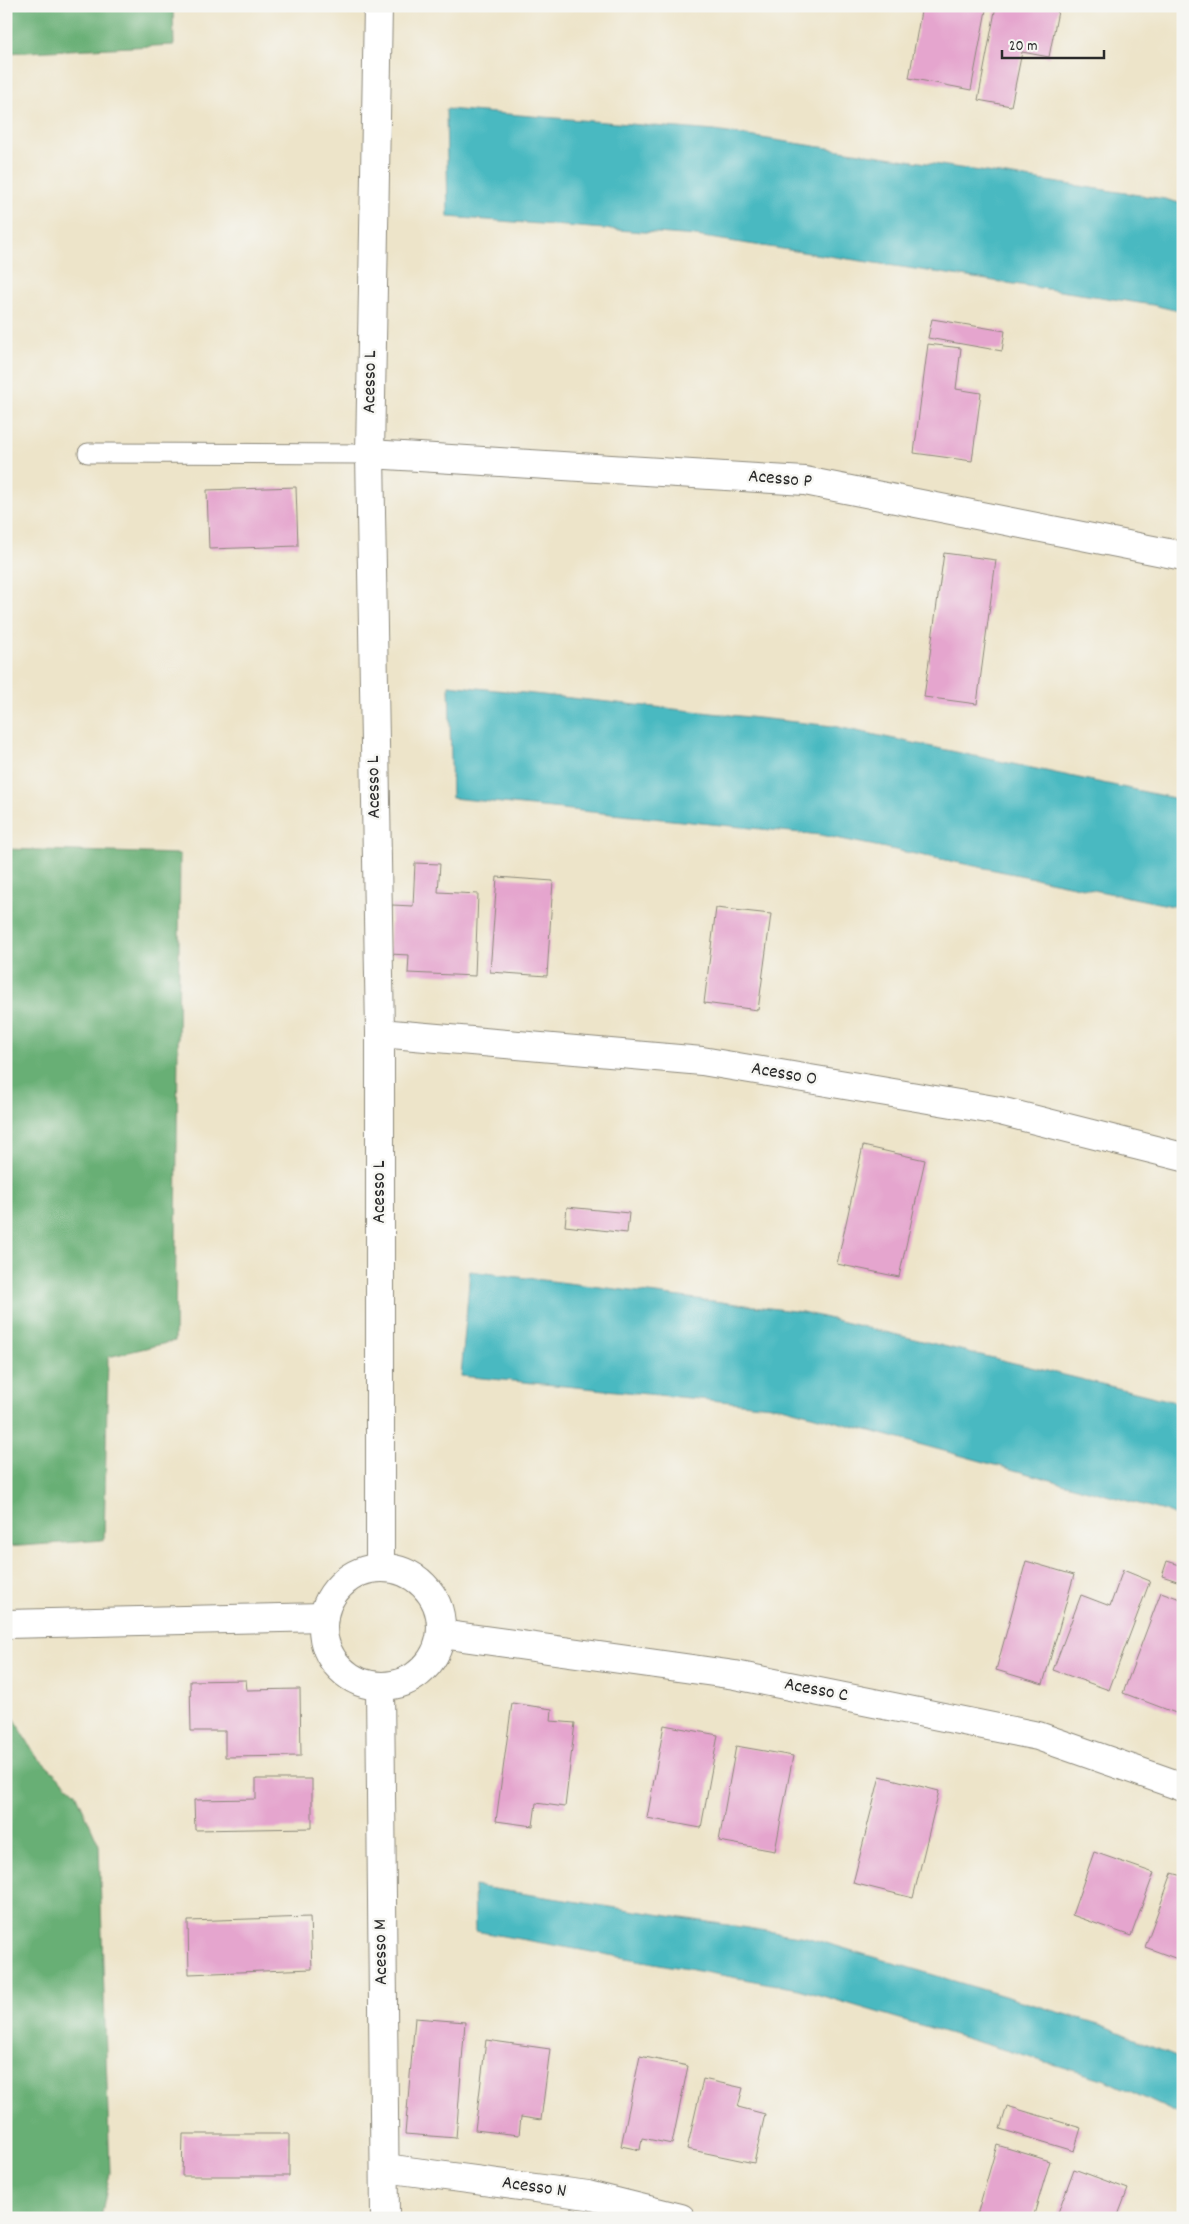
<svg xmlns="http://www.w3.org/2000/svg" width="1189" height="2224" font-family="Dekko,sans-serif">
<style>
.forest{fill:#68af75;stroke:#4a6d50}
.water{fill:#4ab9c1;stroke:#3a7276}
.building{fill:#e5a5ce}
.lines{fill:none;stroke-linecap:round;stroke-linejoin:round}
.service-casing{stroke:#8c887a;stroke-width:21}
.minor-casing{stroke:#8c887a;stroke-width:30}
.service{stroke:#fff;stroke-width:19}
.minor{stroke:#fff;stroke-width:28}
.labels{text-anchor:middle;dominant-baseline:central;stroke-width:5;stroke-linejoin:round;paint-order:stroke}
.street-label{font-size:19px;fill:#2b2b2b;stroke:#f6f6f2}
</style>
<rect width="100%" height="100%" fill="#f6f6f2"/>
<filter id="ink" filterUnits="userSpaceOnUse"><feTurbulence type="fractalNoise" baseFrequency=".02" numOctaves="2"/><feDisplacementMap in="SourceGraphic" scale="10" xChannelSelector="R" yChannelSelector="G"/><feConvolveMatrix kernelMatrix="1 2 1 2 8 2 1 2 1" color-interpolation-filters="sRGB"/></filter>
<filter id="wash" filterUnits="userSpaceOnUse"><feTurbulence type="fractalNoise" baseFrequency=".0096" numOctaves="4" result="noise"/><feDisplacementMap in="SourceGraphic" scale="20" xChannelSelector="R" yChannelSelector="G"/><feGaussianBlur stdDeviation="1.12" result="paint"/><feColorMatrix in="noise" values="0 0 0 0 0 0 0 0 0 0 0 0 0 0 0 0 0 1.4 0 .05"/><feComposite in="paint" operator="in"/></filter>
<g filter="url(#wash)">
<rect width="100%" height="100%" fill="#ede4c9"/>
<!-- forest -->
<g class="forest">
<polygon points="6,6 173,6 174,45 6,53"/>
<polygon points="6,849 180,854 175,1341 108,1357 104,1540 6,1547"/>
<polygon points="6,1708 9,1709 36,1756 76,1793 99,1845 110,2173 101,2218 6,2218"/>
</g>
<!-- water -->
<g class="water">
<polygon points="446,109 715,131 1165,199 1183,204 1183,312 1153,305 696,236 448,217"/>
<polygon points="449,685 833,726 1183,800 1183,908 821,835 452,798"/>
<polygon points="470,1271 802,1312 1176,1402 1183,1404 1183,1519 1165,1511 782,1407 461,1376"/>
<polygon points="474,1886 806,1937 1102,2025 1183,2059 1183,2116 1106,2080 799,1989 475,1931"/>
</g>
<g id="blocks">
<!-- building -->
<g class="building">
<polygon points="922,6 962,6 986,10 971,90 909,78"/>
<polygon points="996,6 1059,6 1049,57 1022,52 1011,106 978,100"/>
<polygon points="932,319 1005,331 1002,351 928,338"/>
<polygon points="928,344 961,348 956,389 981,393 972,461 914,453"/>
<rect x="6" y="377" width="3" height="30"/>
<polygon points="296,487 298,546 209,549 207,490"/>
<polygon points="944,553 996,560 977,704 924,697"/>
<polygon points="415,863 440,864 438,892 478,894 475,976 408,973 409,955 389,954 392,905 413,906"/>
<polygon points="497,877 553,881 547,976 490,972"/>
<polygon points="716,908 771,914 758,1010 704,1003"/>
<polygon points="863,1146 925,1160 899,1277 837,1264"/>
<polygon points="567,1207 629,1213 627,1233 565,1226"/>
<polygon points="1026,1561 1074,1575 1043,1684 996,1670"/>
<polygon points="1167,1561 1183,1566 1183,1583 1162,1576"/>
<polygon points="1123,1570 1150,1581 1109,1690 1053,1670 1081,1595 1110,1606"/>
<polygon points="1161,1592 1183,1600 1181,1715 1123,1693"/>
<polygon points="246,1680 247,1690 300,1689 301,1756 225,1757 225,1731 191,1731 190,1681"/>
<polygon points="512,1703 552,1709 551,1721 575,1723 565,1807 536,1803 533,1826 496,1821"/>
<polygon points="664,1725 718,1735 701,1828 647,1818"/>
<polygon points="736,1746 793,1756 775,1851 719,1841"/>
<polygon points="880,1776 939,1791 913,1898 853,1883"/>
<polygon points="256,1779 312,1779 312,1828 195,1830 194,1800 256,1799"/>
<polygon points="1094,1852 1154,1873 1131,1936 1072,1915"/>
<polygon points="1172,1873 1183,1876 1183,1961 1145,1947"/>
<polygon points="310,1917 312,1969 189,1974 188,1921"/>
<polygon points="415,2018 465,2022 456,2138 405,2134"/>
<polygon points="486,2040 550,2049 541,2120 521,2117 519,2135 475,2130"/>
<polygon points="640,2056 688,2066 672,2144 642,2138 640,2150 621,2146"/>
<polygon points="703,2079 743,2088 738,2107 765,2114 754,2163 687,2149"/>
<polygon points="1007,2106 1081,2128 1074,2151 1000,2129"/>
<polygon points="183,2134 289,2134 289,2176 182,2176"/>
<polygon points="997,2145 1050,2161 1033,2218 976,2218"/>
<polygon points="1074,2169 1128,2189 1117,2218 1056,2218"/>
</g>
</g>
</g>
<g filter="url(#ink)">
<use href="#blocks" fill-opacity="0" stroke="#8c887a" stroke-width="1"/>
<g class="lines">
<!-- service casing -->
<g class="service-casing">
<polyline id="service" points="88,453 370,454"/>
</g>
<!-- minor casing -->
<g class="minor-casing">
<g id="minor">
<polyline points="378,6 370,454 380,1033 380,1568"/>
<polyline points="370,454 805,481 1183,556"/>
<polyline points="380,1033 702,1061 1000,1111 1183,1157"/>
<circle cx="382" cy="1627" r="59"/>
<polyline points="6,1624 324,1617"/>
<polyline points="441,1634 735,1675 1038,1736 1183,1787"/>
<polyline points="380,1686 385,2218"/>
<polyline points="385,2168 588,2195 681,2218"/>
</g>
</g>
<!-- service -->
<use href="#service" class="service"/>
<!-- minor -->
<use href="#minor" class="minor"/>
</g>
</g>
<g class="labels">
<!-- street labels -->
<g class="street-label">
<text transform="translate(371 382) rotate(-89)">Acesso L</text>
<text transform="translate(780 480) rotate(5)">Acesso P</text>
<text transform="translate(375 787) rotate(-91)">Acesso L</text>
<text transform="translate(784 1075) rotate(10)">Acesso O</text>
<text transform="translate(380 1192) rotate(-90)">Acesso L</text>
<text transform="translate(816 1691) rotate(11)">Acesso C</text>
<text transform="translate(382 1952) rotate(-91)">Acesso M</text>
<text transform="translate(534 2188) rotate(8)">Acesso N</text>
</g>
</g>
<!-- margin -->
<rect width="1189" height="2224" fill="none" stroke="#f6f6f2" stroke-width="25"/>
<!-- scale -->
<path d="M1002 50v8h102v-8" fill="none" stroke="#2b2b2b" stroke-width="2.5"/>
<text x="1009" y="50" font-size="15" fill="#2b2b2b" stroke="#f6f6f2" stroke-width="4" paint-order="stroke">20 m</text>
</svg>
